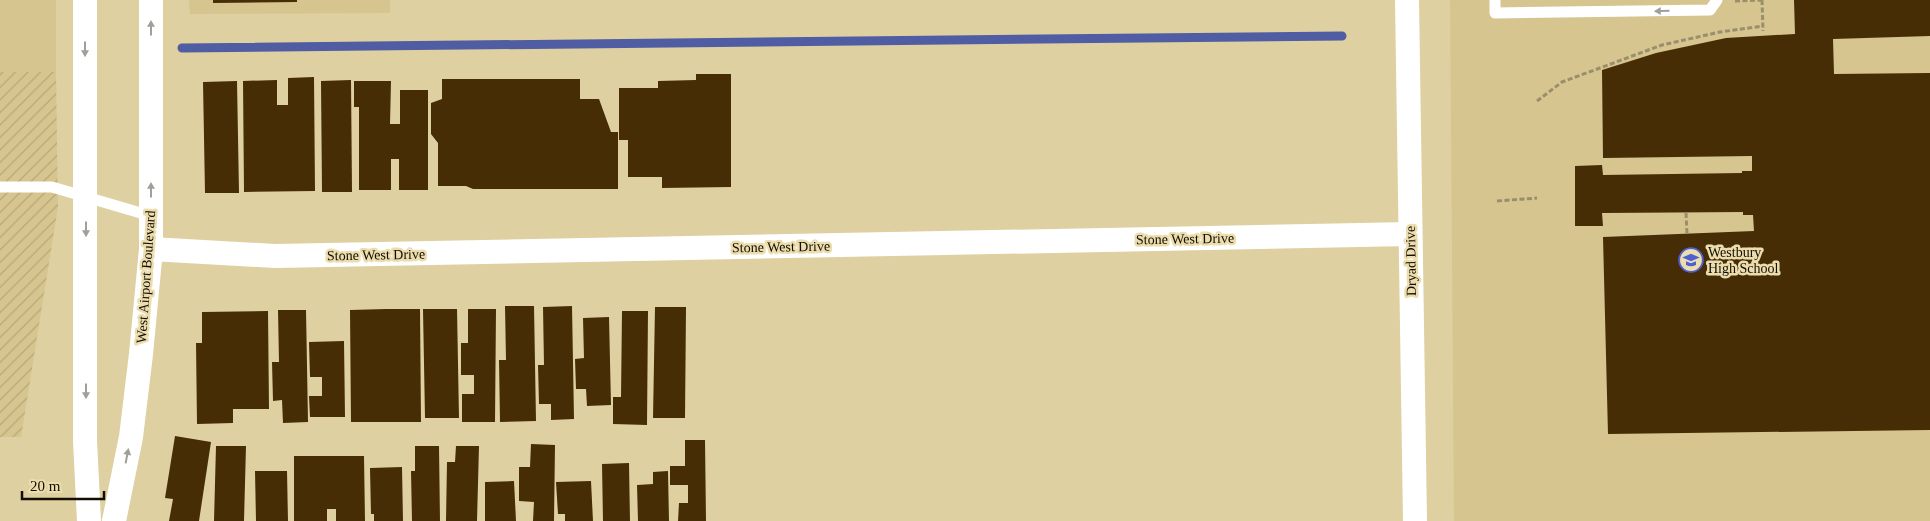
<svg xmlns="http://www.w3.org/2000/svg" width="1930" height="521" font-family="Georgia,serif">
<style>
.built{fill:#d6c58f}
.industrial{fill:url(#industrial-furrows)}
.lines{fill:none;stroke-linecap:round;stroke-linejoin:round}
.stream{stroke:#505da2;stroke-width:9}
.building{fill:#462d05}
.path{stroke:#9a8f6c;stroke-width:3;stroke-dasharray:5 2.5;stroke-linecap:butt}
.lane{stroke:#fff;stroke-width:11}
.street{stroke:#fff;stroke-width:24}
.oneway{fill:#a19f99}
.labels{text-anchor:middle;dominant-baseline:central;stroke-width:5;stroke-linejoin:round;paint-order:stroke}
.street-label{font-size:14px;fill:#130e01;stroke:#ecddae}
.poi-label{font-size:14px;fill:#130e01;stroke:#ecddae;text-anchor:start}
</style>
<defs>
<pattern id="industrial-furrows" width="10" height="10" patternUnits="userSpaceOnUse" patternTransform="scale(1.25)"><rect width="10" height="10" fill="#d6c58f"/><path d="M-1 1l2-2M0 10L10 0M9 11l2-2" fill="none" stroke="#b7a87a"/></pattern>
</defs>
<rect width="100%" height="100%" fill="#dfd0a2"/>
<!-- built -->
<g class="built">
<rect x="0" y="0" width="56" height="72"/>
<polygon points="189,0 390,0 390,13 190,14"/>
<polygon points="1450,0 1930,0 1930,521 1454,521"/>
</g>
<!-- industrial -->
<polygon class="industrial" points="0,72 56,72 58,207 21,437 0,437"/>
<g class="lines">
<!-- stream -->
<polyline class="stream" points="182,48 1342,36"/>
</g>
<!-- building -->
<g class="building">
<polygon points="213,0 297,0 297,2 213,3"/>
<polygon points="1794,0 1930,0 1930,36 1833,39 1834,74 1930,73 1930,430 1608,434 1603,237 1754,231 1753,215 1743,215 1743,212 1602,213 1603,226 1575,226 1575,166 1602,165 1603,175 1742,173 1742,171 1752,171 1752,156 1603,158 1602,70 1656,53 1726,38 1795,34"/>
<polygon points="696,74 731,74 731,187 662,188 662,177 628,177 628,140 619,140 619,88 658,88 658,81 696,80"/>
<polygon points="314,77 315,191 244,192 243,81 277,80 277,105 288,105 288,78"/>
<polygon points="442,79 580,79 580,99 599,99 611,132 618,132 618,189 473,189 466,186 438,186 438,143 431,134 431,103 442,99"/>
<polygon points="351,80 352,192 322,192 321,81"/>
<polygon points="237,81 239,193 205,193 203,82"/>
<polygon points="354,81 391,81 390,124 400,124 400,90 428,90 428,190 399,190 399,159 391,159 391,190 359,190 359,107 354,107"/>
<polygon points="505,306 534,306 536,421 500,422 499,360 506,360"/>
<polygon points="572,306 574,419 551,420 551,404 539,404 538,365 544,365 543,307"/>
<polygon points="655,307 686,307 685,418 653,418"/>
<polygon points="386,309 420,309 421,422 351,422 350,310"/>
<polygon points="423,309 457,309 459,418 425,418"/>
<polygon points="468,309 496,309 495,422 462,422 462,394 474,394 474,375 461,375 461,343 468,343"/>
<polygon points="278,310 306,310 308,422 283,423 282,400 273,401 272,362 279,362"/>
<polygon points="268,311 269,409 233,409 233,423 197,424 196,343 202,343 202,312"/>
<polygon points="622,311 648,311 647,425 613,424 613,397 621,397"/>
<polygon points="609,317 611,405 587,406 586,389 576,389 575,359 584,358 583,318"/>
<polygon points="344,341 345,417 310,417 309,396 322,396 322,377 310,377 309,342"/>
<polygon points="175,436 211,442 199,521 169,521 173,499 165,498"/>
<polygon points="685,440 705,440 706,521 678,521 679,503 688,503 688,485 670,485 670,466 685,466"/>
<polygon points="531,444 555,445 554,521 533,521 534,502 519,501 519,467 530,467"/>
<polygon points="216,446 246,446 244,521 214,521"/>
<polygon points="415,446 439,446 440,521 412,521 411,471 415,471"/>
<polygon points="456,446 479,446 477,521 446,521 447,462 455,462"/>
<polygon points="294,456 364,456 365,521 336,521 336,509 327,509 327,521 294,521"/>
<polygon points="629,463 630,521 603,521 602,464"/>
<polygon points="402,467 403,521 374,521 374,514 371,514 370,468"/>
<polygon points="255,471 287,471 288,521 256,521"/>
<polygon points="668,471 669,521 638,521 637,485 653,484 653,472"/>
<polygon points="514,481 516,521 485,521 485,482"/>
<polygon points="591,481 593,521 565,521 565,514 558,514 556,482"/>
</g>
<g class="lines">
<!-- path -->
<g class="path">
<polyline points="1762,0 1763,31"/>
<polyline points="1735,1 1762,0"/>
<polyline points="1537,101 1562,82 1662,45 1720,32 1763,26"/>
<polyline points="1497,201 1537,198"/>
<polyline points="1686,213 1687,234"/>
</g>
<!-- lane -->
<g class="lane">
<polyline points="1495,0 1495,13 1710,10 1717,0"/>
<polyline points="0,187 52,187 151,216"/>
</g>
<!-- street -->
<g class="street">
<polyline points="85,0 85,441 89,521"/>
<polyline points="1407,0 1415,521"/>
<polyline points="151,249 275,256 1410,234"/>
<polyline points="114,521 131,437 141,354 151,249 151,0"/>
</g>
</g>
<!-- one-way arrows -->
<defs><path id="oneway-solid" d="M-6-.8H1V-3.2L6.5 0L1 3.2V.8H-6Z" transform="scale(1.25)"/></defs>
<g class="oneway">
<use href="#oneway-solid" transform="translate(1662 11) rotate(179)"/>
<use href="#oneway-solid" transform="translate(151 28) rotate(-90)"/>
<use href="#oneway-solid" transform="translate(85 49) rotate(90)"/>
<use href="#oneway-solid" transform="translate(151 190) rotate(-90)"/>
<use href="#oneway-solid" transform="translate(86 229) rotate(90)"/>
<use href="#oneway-solid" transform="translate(86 391) rotate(90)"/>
<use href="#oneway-solid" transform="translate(127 456) rotate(-79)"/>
</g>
<!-- icons -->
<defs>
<g id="school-ring" transform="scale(1.25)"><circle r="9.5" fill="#ecddae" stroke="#4e5fd4" stroke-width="1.5"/><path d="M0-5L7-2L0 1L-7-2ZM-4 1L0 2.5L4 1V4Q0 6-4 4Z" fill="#4e5fd4"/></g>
</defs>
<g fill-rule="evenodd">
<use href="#school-ring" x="1691" y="260"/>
</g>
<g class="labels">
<!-- street labels -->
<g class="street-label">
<text transform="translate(1185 239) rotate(-1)">Stone West Drive</text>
<text transform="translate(781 247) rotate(-1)">Stone West Drive</text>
<text transform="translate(376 255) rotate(-1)">Stone West Drive</text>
<text transform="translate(1411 261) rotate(-91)">Dryad Drive</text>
<text transform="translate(146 277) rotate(-86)">West Airport Boulevard</text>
</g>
<!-- poi labels -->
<g class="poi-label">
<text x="1708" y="252">Westbury<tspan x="1708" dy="16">High School</tspan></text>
</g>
</g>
<!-- scale -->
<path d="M22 491v8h82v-8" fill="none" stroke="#130e01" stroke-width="2.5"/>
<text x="30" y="491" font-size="15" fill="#130e01" stroke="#ecddae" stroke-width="4" paint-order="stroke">20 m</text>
</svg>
